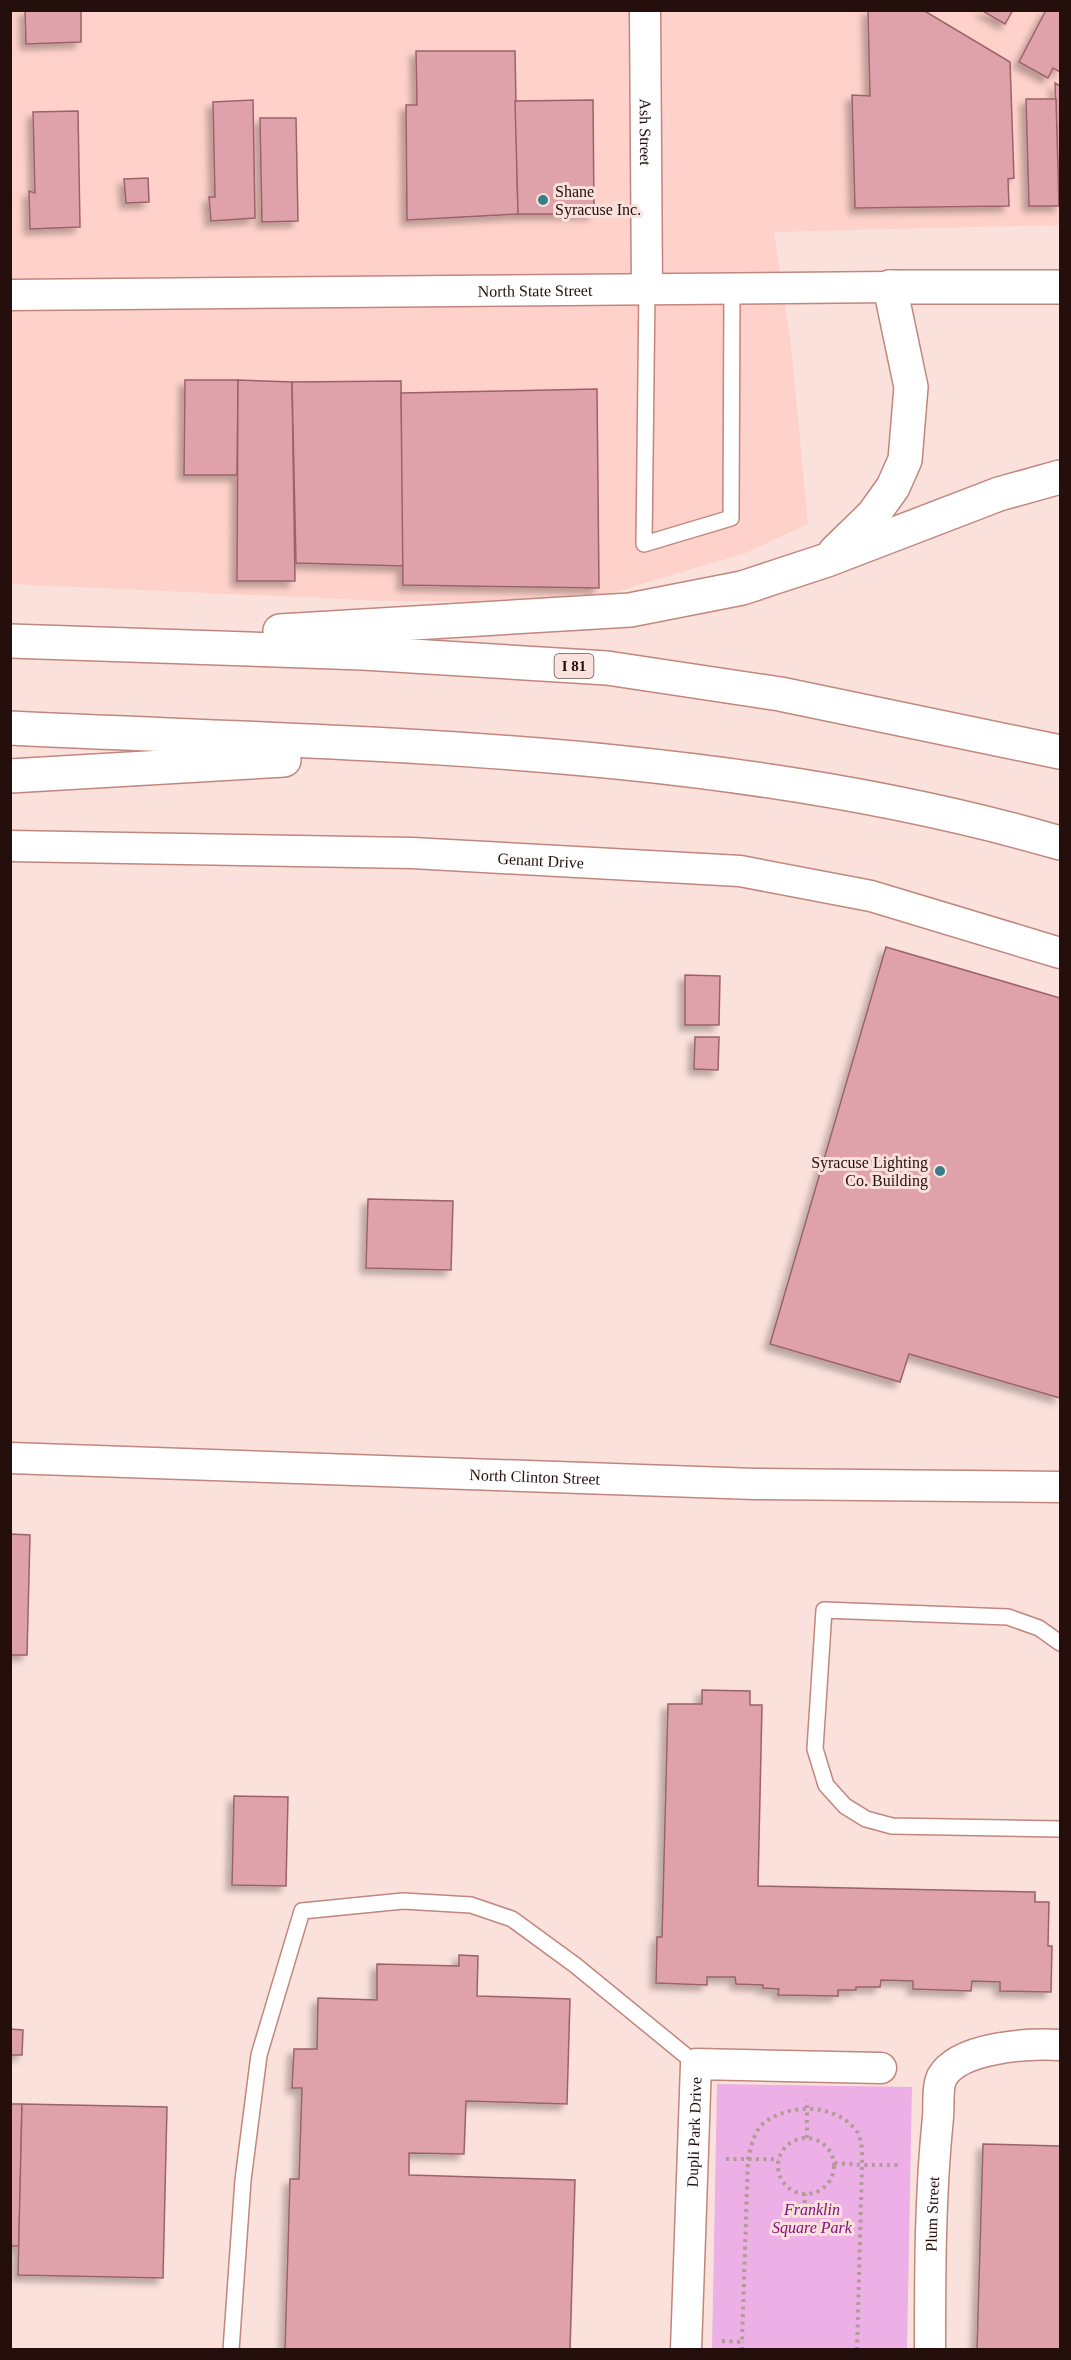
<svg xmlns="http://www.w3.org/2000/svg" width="1071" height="2360" font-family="'Times New Roman',serif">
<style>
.built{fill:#fed2ca}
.green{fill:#ecafe6}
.building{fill:#dfa2aa;stroke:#9b626b;stroke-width:1.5;filter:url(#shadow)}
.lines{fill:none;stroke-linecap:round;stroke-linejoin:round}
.lane-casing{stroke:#c1867c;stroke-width:18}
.street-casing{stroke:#c1867c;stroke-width:33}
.secondary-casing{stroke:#c1867c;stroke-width:36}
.highway-casing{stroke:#c1867c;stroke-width:36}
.path{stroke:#b29a95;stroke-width:4;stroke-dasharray:3 4.5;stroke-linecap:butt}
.lane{stroke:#fff;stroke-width:15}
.street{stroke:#fff;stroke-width:30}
.secondary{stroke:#fff;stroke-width:33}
.highway{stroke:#fff;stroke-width:33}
.poi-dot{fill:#377e89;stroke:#fbe1dc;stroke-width:2}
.labels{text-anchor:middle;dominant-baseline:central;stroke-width:6;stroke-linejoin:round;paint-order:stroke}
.shield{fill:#fbe1dc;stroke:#654e4a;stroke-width:1.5}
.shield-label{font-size:15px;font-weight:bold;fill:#250f0c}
.street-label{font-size:16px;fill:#250f0c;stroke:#fbe1dc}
.poi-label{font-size:16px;fill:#250f0c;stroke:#fbe1dc;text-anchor:start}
.park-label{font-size:16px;font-style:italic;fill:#830f7f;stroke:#fbe1dc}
</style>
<defs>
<filter id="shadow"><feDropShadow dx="-5.5" dy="5.5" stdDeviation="3" flood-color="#0004"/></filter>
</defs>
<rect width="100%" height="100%" fill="#fbe1dc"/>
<!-- built -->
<polygon class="built" points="11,11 1060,11 1060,225 774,232 791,344 808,524 746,553 578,603 383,601 11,584"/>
<!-- green -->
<polygon class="green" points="717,2084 912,2087 907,2349 712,2349"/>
<!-- building -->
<g class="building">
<polygon points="25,10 81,10 81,42 26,44"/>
<polygon points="868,10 923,10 1010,62 1014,178 1008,179 1009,206 855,208 852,95 870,96"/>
<polygon points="981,10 1013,10 1005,24"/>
<polygon points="1046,10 1060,10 1060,72 1053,68 1048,78 1019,62"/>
<polygon points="416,51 515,51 518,214 407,220 406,105 417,105"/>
<polygon points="1055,83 1060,86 1060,206 1059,206"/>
<polygon points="1026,99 1056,99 1059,206 1029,206"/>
<polygon points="253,100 255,218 211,221 209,197 215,197 213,102"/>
<polygon points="593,100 594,214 518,214 515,101"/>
<polygon points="78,111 80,227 30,229 29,191 35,193 33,112"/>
<polygon points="260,118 296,118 298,221 262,222"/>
<polygon points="148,178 149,202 126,203 124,179"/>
<polygon points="185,380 238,380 237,475 184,475"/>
<polygon points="238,380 292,382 295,581 237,581"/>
<polygon points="401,381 404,566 296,563 292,382"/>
<polygon points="597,389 599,588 403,585 401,393"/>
<polygon points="886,947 1060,998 1060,1398 909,1354 900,1382 770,1344"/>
<polygon points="685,975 720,976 719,1025 685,1025"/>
<polygon points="695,1037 719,1037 718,1070 694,1069"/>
<polygon points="368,1199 453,1201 451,1270 366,1268"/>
<polygon points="10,1534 30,1535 27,1655 10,1655"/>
<polygon points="702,1690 750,1691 750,1705 762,1705 758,1886 1035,1892 1035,1902 1049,1902 1048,1946 1052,1946 1051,1992 1000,1991 1000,1982 972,1981 971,1991 913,1989 913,1981 881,1980 880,1987 856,1987 856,1990 838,1990 838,1996 778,1995 779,1989 763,1988 763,1985 736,1984 735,1977 707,1977 707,1985 656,1983 657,1937 662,1937 668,1704 702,1704"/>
<polygon points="234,1796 288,1797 286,1886 232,1885"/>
<polygon points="459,1955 478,1956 477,1996 570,1999 567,2104 466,2101 464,2154 409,2153 409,2175 575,2180 570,2350 285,2350 290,2179 299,2179 302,2088 292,2088 294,2049 317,2049 318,1998 377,2000 377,1964 459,1966"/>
<polygon points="10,2029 23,2030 22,2055 10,2055"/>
<polygon points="10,2104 22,2104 19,2246 10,2246"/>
<polygon points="22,2104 167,2107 163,2278 18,2275"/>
<polygon points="983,2144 1060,2146 1060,2350 977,2350"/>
</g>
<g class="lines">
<!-- lane casing -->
<g class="lane-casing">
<g id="lane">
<polyline points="647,288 644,544 731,518 732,287"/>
<polyline points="1060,1643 1039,1628 1008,1617 824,1610 815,1749 826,1785 845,1806 866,1819 892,1826 1060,1829"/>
<polyline points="231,2350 243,2180 259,2055 302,1911 403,1901 471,1905 512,1919 575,1965 696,2064"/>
</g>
</g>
<!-- street casing -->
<g class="street-casing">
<g id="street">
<path id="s1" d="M645,10L647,288"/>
<path id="s2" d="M10,295L890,287"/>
<path id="s3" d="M10,846L412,853L740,871L871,896L1060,953"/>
<path id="s4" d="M10,1458L755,1484L1060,1487"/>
<path id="s5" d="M686,2350L696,2064L881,2068"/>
<path id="s6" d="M930,2350C930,2272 930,2195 938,2117C939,2106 937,2087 942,2077C959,2047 1029,2043 1060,2045"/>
</g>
</g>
<!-- secondary casing -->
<g class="secondary-casing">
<polyline id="secondary" points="890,287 1060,287"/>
</g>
<!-- highway casing -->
<g class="highway-casing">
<g id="highway">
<polyline points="835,552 873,515 893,487 905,460 911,387 890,287"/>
<polyline points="280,631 630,610 742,588 827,560 999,494 1060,477"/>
<polyline points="10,641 363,653 607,668 780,694 1060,752"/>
<path d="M10,728C360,745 723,745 1060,843"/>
<polyline points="10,776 284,760"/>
</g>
</g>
<!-- path -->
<g class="path">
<polyline points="807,2138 807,2100"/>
<circle cx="806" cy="2166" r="28"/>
<polyline points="726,2159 779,2159"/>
<polyline points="804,2218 805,2194"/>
<path d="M722,2341L742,2342L748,2159C751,2147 754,2130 765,2122C791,2103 834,2104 855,2129C863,2138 862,2154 862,2165L834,2163"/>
<polyline points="742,2350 742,2342"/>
<polyline points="857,2350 862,2165 899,2165"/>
</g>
<!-- lane -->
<use href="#lane" class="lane"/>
<!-- street -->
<use href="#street" class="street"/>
<!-- secondary -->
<use href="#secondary" class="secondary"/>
<!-- highway -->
<use href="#highway" class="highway"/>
</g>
<!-- markers -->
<g class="poi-dot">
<circle cx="543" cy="200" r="6"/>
<circle cx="940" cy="1171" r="6"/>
</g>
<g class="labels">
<!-- shield labels -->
<rect class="shield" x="554.5" y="654" width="39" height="24" rx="4.5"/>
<g class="shield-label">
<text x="574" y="666">I 81</text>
</g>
<!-- street labels -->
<g class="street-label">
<text stroke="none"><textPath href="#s1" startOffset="122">Ash Street</textPath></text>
<text stroke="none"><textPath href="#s2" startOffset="525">North State Street</textPath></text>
<text stroke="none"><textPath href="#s3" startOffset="531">Genant Drive</textPath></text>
<text stroke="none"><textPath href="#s4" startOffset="525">North Clinton Street</textPath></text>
<text stroke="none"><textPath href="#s5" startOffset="218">Dupli Park Drive</textPath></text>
<text stroke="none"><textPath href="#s6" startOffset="136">Plum Street</textPath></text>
</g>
<!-- poi labels -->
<g class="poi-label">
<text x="555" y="191">Shane<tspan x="555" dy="18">Syracuse Inc.</tspan></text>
<text x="928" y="1162" text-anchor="end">Syracuse Lighting<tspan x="928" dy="18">Co. Building</tspan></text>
</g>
<!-- park labels -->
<g class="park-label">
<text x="812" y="2209">Franklin<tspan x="812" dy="18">Square Park</tspan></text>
</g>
</g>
<!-- border -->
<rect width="1071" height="2360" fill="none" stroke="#250f0c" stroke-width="24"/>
</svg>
